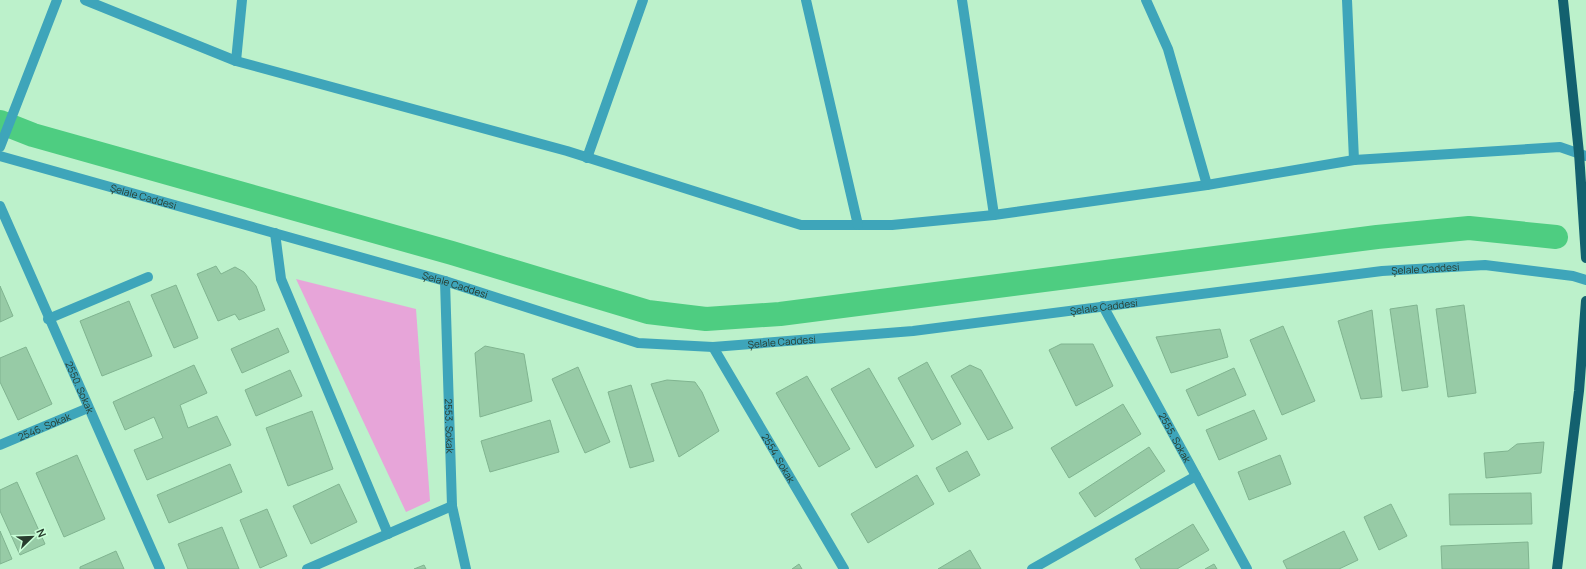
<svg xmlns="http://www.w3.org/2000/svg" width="1586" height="569" font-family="Manrope,sans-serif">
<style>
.green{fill:#e7a5d9}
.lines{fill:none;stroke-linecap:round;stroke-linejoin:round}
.canal{stroke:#4ecd81;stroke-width:24}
.building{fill:#97cba6;stroke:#80b490}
.minor{stroke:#3ea5ba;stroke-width:10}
.major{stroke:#13616f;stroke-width:10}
.labels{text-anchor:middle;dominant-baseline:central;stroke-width:3.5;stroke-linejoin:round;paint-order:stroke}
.street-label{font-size:10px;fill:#283d2e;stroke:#c9ffd8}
</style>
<rect width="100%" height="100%" fill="#bcf1cb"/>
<!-- green -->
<polygon class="green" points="296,279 416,309 430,501 406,512"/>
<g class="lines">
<!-- canal -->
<polyline class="canal" points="0,122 33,135 452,253 648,312 706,319 780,314 1377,237 1469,228 1556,237"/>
</g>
<!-- building -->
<g class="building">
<polygon points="216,266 221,274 235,267 244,272 256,286 265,310 239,320 235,314 218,321 197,274"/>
<polygon points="176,285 198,338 174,348 151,295"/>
<polygon points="0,286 13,316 0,322"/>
<polygon points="129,301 152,356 102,376 80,321"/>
<polygon points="1417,305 1428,387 1402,391 1390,309"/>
<polygon points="1464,305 1476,393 1448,397 1436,309"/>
<polygon points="1372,310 1382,397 1361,399 1338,321"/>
<polygon points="1283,326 1315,401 1282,415 1250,340"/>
<polygon points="278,328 289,352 242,373 231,349"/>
<polygon points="1220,329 1228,357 1171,373 1156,337"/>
<polygon points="1061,344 1093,344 1113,386 1076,406 1049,350"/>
<polygon points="485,346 524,354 532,401 480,417 475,353"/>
<polygon points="26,347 52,404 18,420 0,382 0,358"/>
<polygon points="927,362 961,424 932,440 898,378"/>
<polygon points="194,365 207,393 180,405 188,428 217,416 231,445 147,480 134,450 163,438 154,417 125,430 113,402"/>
<polygon points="970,365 981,370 1013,428 988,440 951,376"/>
<polygon points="578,367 610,442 585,453 552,379"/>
<polygon points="869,368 914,446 876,468 831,389"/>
<polygon points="1234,368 1246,395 1198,416 1186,390"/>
<polygon points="290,370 302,396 256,416 245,390"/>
<polygon points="807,376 850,449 819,467 776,393"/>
<polygon points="667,380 695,382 702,392 719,431 679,457 651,384"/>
<polygon points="631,385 654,461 630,468 608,392"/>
<polygon points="1123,404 1141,434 1069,478 1051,448"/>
<polygon points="1254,410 1267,439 1219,460 1206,430"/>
<polygon points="312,411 333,469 288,486 266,428"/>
<polygon points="550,420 559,452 490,472 481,441"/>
<polygon points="1544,442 1541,473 1486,478 1484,453 1508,451 1517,444"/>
<polygon points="1149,447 1165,471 1095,517 1079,493"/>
<polygon points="967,451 980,475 949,492 936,468"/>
<polygon points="77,455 105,519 64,537 36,473"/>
<polygon points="1280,455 1291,484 1249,500 1238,472"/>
<polygon points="230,464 242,492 169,523 157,495"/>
<polygon points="917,475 934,504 868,543 851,514"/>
<polygon points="17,482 45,544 20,555 0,511 0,490"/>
<polygon points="339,484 357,522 311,544 293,506"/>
<polygon points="1531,493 1532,524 1450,525 1449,494"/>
<polygon points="1391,504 1407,536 1379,550 1364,517"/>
<polygon points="267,509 287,556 260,568 240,520"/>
<polygon points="1193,524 1209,550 1177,569 1141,569 1135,559"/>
<polygon points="222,527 239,569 188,569 178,544"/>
<polygon points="0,531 12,559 0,564"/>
<polygon points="1344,531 1358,560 1339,569 1287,569 1283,561"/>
<polygon points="1528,542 1529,569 1442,569 1441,546"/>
<polygon points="970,550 981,569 938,569"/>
<polygon points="116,551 124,569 80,569 80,567"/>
<polygon points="799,564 802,569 792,569"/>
<polygon points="1214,564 1217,569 1205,569"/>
<polygon points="424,565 426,569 414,569"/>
</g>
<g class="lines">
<!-- minor -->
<g class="minor">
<polyline points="85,0 236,61 567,151 801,225 892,225 994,215 1207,185 1354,160 1560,147 1586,156"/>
<polyline points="806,0 858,225"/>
<polyline points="962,0 994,215"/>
<polyline points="1146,0 1168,49 1207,185"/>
<polyline points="1347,0 1354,160"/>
<polyline points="236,61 242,0"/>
<polyline points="0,147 57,0"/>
<path id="s1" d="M0,156L445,281L638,343L713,347L913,331L1382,271L1485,265L1573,276L1586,280"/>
<polyline points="587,158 643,0"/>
<path id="s2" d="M0,206L160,569"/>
<polyline points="275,233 281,279 388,534"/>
<path id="s3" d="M445,281L452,506L466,569"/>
<path id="s4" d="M1103,306L1247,569"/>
<polyline points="48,319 148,277"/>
<path id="s5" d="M713,347L844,569"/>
<path id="s6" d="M0,445L88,408"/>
<polyline points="307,569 452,506"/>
<polyline points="1032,569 1196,476"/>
</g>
<!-- major -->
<g class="major">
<polyline points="1563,0 1579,153 1586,258"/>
<polyline points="1557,569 1579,391 1586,301"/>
</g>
</g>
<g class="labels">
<!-- street labels -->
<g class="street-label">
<text stroke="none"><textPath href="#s1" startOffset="149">Şelale Caddesi</textPath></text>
<text stroke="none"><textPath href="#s1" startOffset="1457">Şelale Caddesi</textPath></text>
<text stroke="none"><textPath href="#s1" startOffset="473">Şelale Caddesi</textPath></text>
<text stroke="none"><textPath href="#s1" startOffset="1133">Şelale Caddesi</textPath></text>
<text stroke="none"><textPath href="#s1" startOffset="809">Şelale Caddesi</textPath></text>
<text stroke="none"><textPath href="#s2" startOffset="198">2550. Sokak</textPath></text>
<text stroke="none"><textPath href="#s6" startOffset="48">2546. Sokak</textPath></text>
<text stroke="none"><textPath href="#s3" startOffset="145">2553. Sokak</textPath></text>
<text stroke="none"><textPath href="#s4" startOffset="150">2555. Sokak</textPath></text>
<text stroke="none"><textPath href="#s5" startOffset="129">2554. Sokak</textPath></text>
</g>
</g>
<!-- north arrow -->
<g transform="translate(32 537) rotate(67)" stroke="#c9ffd8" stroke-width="3" paint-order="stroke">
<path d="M0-3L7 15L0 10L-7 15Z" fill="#283d2e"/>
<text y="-6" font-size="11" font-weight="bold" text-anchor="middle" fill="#283d2e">N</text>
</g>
</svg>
